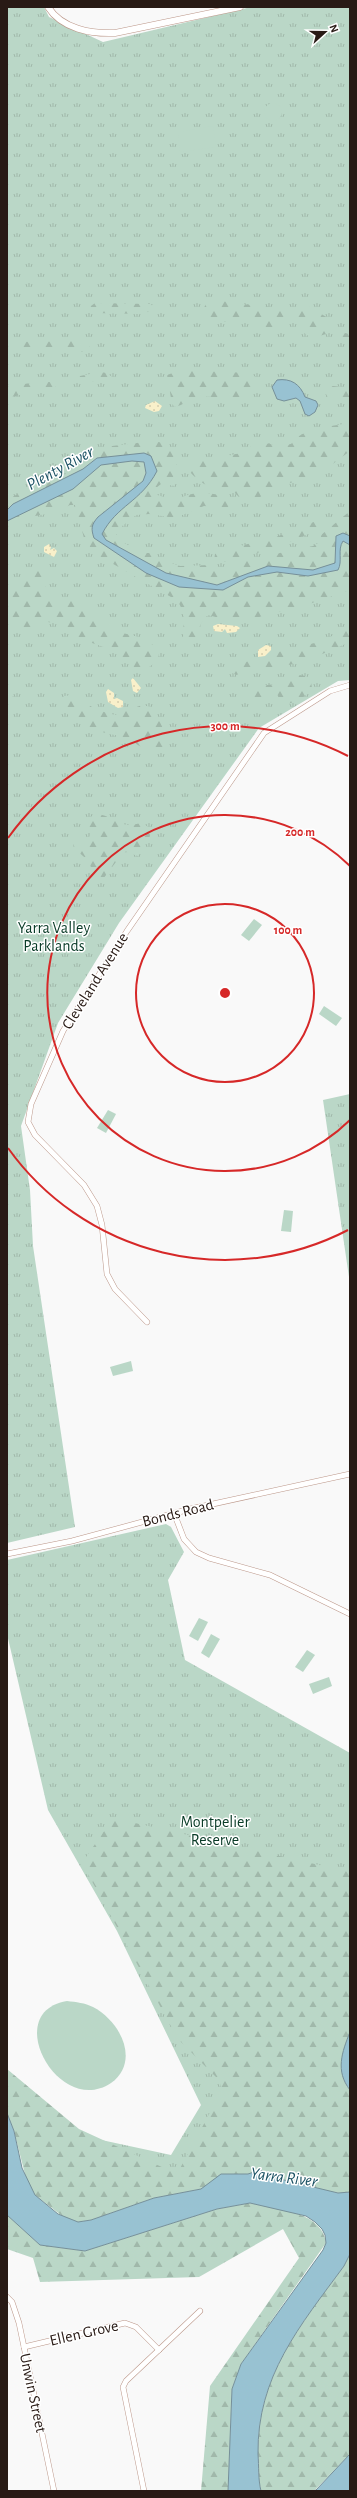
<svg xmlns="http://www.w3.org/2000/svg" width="357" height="2498" font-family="'Alegreya Sans',sans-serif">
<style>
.grass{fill:url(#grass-tufts)}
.forest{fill:url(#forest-firs)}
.sand{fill:url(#sand-dots)}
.pitch{fill:#bad7c7}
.water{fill:#98c2d2;stroke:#769099}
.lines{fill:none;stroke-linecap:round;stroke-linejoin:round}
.minor-casing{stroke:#bc9789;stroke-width:6}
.tertiary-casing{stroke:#bc9789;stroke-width:7}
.minor{stroke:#fff;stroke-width:5}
.tertiary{stroke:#fff;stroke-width:6}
.ring{fill:none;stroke:#d62828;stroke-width:2}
.labels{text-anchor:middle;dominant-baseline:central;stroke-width:3;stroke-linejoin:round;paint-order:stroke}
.park-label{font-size:16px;fill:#093b27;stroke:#fff}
.street-label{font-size:16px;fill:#281a15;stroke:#fff}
.water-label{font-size:17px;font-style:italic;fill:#1a5163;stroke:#fff}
.centre{fill:#d62828;stroke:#fff;stroke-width:2}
.ring-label{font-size:12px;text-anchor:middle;font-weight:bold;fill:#d62828;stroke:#fff;stroke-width:3;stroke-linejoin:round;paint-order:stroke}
</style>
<defs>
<pattern id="grass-tufts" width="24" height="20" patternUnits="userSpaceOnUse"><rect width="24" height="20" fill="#bad7c7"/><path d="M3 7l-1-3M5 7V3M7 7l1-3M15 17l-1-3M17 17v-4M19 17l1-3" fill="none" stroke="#a0b8aa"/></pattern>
<pattern id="forest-firs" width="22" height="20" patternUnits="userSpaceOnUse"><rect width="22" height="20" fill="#bad7c7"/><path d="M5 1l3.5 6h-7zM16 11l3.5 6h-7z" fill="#a0b8aa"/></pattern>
<pattern id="sand-dots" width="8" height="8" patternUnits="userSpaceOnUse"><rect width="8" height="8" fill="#f9f0ca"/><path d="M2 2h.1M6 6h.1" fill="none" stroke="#d5cdad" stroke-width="1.8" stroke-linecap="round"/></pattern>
</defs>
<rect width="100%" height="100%" fill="#f9f9f9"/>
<!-- grass -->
<g class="grass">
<polygon points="7,7 44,7 49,17 103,42 251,7 350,7 350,680 338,681 259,728 119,923 58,1023 21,1126 30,1190 33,1246 75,1527 7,1543"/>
<polygon points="350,1094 350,1276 349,1277 323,1100"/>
<path d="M166,1524L171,1527L184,1552L168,1580L185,1660L350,1753V2032C343,2052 336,2072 350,2090V2192L201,2189L11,2121L7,2113L69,2133L171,2155L201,2105L117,1931L48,1810L7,1634V1560Z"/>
</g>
<!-- forest -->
<g class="forest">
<path d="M214,299L232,303L280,308C288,313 289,318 287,326C270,334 262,323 246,320C234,318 199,332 204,309C205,303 209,301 214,299Z"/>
<polygon points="95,303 150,304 153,306 153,310 142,314 94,313 90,310 91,306"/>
<path d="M303,303L328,318L331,327L329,333L313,338C298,333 297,318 298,304Z"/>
<polygon points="345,333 350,334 350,347 338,339 337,336"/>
<polygon points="81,341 88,343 91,349 82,352 33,348 7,351 7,342"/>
<path d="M181,370L250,373L257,378C255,410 217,394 198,397C190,399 183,405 175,407L172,404L167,375Z"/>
<polygon points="100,372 107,373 112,377 110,380 84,382 79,380 80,376"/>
<polygon points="40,382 58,382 59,386 7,398 7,386"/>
<polygon points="333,386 350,388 350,399 332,400 327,398 325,389"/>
<path d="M350,423V451L318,475L283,485L258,498H240L229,487C215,493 200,483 190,472L192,463L241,453L257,442L283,446L291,444L299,436L312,429Z"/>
<path d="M153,441L164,443L172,449C173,457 178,464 177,472L173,473L175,486L161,484L152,491C156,495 158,495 163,497C179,503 177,497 192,494C203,491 217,494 228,498L231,504L227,508L204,506L175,518L149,514L136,515L116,531V536L121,541L141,553H152L160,559L180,566L211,565L229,570L242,561L313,546L320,542L321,535L350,511V590L309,604L243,621H231L208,615C199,623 199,627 202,638L197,643H187L183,638L184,614L178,601L94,553L84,538L75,505H70L56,512L20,519L7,532V500L34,485L66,474L104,447Z"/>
<polygon points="326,517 330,517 331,524 278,547 224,562 218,564 214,561 215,554 220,551 276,537"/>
<path d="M35,565L42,569L46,575C41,590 53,594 60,606H65L70,599L78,600C88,609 100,622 112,629C130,638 150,633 159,655L155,663L143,671L135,668L115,651L75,637L58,624L48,622L34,629H27L7,618V591Z"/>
<path d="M350,626V642C328,651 306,663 282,666C263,669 254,669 236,675L231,672L232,667L251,660L267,659L275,653L285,650L323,641Z"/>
<path d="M299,675L306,676L311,682L312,688C305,698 296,702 284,705L276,693L251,700L247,699L245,693L246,688L275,684Z"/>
<polygon points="7,692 18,700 20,705 16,706 7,703"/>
<path d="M72,695L97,710L115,715L142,705L151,707L160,720L167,741L162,749C144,755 138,742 123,737C104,732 58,726 64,696Z"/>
<path d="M96,814C109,814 119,826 130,825C134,825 139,823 143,823L149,828L150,836L138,856L126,852L122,854L100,883L93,878C92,863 87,858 75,850L73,845L77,841L88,840L91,833L88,825L89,818Z"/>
<polygon points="113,1818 350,1872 350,2032 341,2057 342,2071 345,2084 350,2090 350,2192 338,2193 280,2179 260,2170 248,2174 221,2174 201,2189 154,2198 91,2220 78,2222 66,2219 35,2195 27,2182 14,2131 7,2113 7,2069 79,2129 177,2174 213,2107 223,2093 219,2080 178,2039 82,1863"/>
<path d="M250,2203C275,2209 323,2211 326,2243L241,2364L232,2389L228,2491H201L210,2386L299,2258L283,2229L199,2277L40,2282L33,2258L7,2249V2215L40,2245L85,2251L217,2209Z"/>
<path d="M350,2254V2454L314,2491H261C258,2479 259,2467 258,2454C257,2376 300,2326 344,2266Z"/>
</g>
<!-- sand -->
<g class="sand">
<polygon points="155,401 162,406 159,411 154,412 145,408 146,405"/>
<polygon points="49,544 51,547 50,550 54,548 57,551 54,557 44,552 44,547"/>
<polygon points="218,624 237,626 240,628 236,632 227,633 225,629 222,632 214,631 213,626"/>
<polygon points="266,645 271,646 271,650 265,656 258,657 258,650"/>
<polygon points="133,678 141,688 137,693 133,691 131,680"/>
<polygon points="108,689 114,693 114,699 117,698 123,701 123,707 118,708 108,702 106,692"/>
</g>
<!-- pitch -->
<g class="pitch">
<circle cx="273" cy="112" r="9"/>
<polygon points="213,126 216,147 180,152 178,132"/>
<polygon points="254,919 262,925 249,941 241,935"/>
<polygon points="324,1006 342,1018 336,1026 319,1014"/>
<polygon points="108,1110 116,1114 106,1133 97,1128"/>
<polygon points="284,1210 293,1211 291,1232 281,1231"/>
<polygon points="131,1361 133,1371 113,1376 110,1367"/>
<polygon points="199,1618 208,1622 198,1641 189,1636"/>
<polygon points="211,1634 220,1639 209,1658 201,1653"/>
<polygon points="307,1650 315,1655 303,1672 295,1667"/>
<polygon points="329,1677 332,1686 313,1694 309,1684"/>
<path d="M67,2001C76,2002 85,2003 93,2007C120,2021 141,2061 111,2083C59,2118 0,2012 67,2001Z"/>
</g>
<!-- water -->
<g class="water">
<path d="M277,380C291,378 300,384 305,397L316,401L318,405L315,412L309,416L305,414L300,401L296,398L284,401L277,399L272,387Z"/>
<path d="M144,453L151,456L157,471C141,502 117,505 102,534L106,540L166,573L217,585L268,566L313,570L335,563L336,536L343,533L350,536V545L343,541C337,550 343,561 338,570L308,576L277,572L248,577L223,590L179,587L146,573L94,538C91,529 91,525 98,517L143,481L146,473L144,462L132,461L101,465L73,489L7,521V510L13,504L83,469L97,458Z"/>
<path d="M350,2032V2090C335,2071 342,2052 350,2032Z"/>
<path d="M7,2113L14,2131L22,2168L35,2195L58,2214L78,2222L91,2220L154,2198L201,2189L221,2174H248L260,2170L280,2179L338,2193L350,2192V2254L344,2266C300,2326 257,2376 258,2454C259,2467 258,2479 261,2491H228L232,2389L241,2364L323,2250L326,2243L325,2235L322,2229L315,2222L306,2216L250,2203L217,2209L85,2251L40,2245L7,2215Z"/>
<polygon points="350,2454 350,2491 314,2491 316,2490"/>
</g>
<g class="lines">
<!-- minor casing -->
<g class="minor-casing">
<g id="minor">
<polyline points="147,1322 115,1289 107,1274 102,1225 97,1206 84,1185 35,1135 28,1122 31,1104 63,1031 127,931 264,733 330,691 350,685"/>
<polyline points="174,1513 184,1539 196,1552 209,1558 270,1575 350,1614"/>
<polyline points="7,1554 72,1541 190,1509 350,1474"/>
<polyline points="7,2297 12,2302 19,2323 54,2491"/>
<polyline points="24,2347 125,2323 136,2327 159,2350"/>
<polyline points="144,2491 123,2387 126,2381 200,2311"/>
</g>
</g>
<!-- tertiary casing -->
<g class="tertiary-casing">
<path id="tertiary" d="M48,7C62,29 91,34 115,33L240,7"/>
</g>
<!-- minor -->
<use href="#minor" class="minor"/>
<!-- tertiary -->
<use href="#tertiary" class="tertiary"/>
</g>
<!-- distance rings -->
<g class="ring">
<circle cx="225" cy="993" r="89"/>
<path d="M350 1120A178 178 0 1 1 350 866"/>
<path d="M348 1230A267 267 0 0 1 8 1148M8 838A267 267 0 0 1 348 756"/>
</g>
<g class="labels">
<!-- park labels -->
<g class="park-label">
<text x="54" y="928">Yarra Valley<tspan x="54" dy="18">Parklands</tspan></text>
<text x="215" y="1822">Montpelier<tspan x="215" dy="18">Reserve</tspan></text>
</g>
<!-- street labels -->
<g class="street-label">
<text transform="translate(95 981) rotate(-58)">Cleveland Avenue</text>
<text transform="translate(178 1513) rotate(-14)">Bonds Road</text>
<text transform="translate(84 2333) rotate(-13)">Ellen Grove</text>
<text transform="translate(33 2393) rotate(78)">Unwin Street</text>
</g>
<!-- water labels -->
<g class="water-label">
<text transform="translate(60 468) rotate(-29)">Plenty River</text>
<text transform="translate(284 2177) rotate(7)">Yarra River</text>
</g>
</g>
<circle cx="225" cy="993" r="6" class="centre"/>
<g class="ring-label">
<text x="225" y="730">300 m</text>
<text x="300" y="836">200 m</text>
<text x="288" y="934">100 m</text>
</g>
<!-- border -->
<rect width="357" height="2498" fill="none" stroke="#281a15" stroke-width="16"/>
<!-- north arrow -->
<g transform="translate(325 32) rotate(69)" stroke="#ffffff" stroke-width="3" paint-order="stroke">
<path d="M0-3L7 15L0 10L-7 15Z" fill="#281a15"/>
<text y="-6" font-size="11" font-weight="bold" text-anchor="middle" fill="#281a15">N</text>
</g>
</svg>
